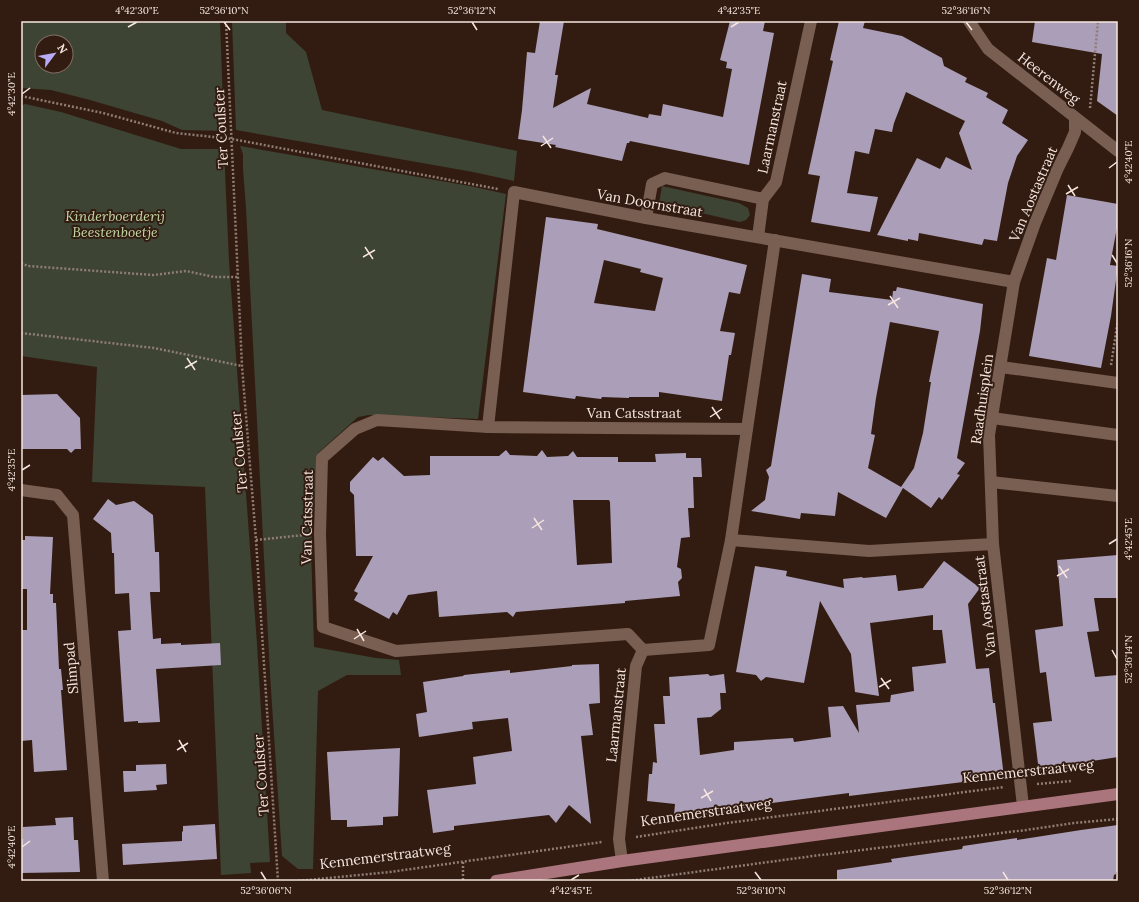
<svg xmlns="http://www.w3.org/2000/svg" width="1139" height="902" font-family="Lora,serif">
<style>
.green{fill:#3d4433;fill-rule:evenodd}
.building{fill:#ab9eb8;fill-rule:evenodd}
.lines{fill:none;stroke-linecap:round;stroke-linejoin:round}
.path{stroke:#907d74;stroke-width:2.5;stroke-dasharray:2 2;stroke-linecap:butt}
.service{stroke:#795e52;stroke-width:12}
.minor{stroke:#795e52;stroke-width:12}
.primary{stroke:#ab757d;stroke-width:12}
.ticks{fill:none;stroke:#f6e6df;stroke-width:1.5}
.labels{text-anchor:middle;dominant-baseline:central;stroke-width:4;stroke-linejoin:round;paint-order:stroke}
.street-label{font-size:14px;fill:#f6e6df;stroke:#321c11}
.park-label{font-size:14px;font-style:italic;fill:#c2d8a5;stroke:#321c11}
.neatline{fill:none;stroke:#f6e6df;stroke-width:1.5}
.ticks-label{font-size:10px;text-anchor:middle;fill:#f6e6df}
</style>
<rect width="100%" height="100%" fill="#321c11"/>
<!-- green -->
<g class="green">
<path d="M21,21H220L224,131L182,130L162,121L90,100L51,90L21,88ZM42,42H66V66H42Z"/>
<polygon points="232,21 286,21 286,33 306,52 322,110 517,151 514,181 473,172 236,130"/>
<polygon points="25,104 61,112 181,149 224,149 229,261 257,644 270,862 250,863 251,873 221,875 205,487 92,482 97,367 21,356 21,106"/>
<polygon points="240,146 470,186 506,194 478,419 369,415 358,417 318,453 311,546 314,647 376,658 399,660 401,675 347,675 318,691 313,869 298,869 282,856 270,674 246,208 243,169 243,154"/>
<polygon points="662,186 739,203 748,208 750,215 746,220 740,222 659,203"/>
</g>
<!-- building -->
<g class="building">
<polygon points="540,21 564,21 555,75 558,75 553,108 591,88 587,104 648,118 649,114 661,116 663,104 723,117 732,69 726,68 727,62 720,60 730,21 765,21 763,31 774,33 749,165 630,141 629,143 627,143 622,161 555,147 556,145 518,139 522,110 527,52 535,53"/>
<polygon points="839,21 865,21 863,28 902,36 942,58 944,66 967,78 965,82 988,93 986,97 1008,110 1002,123 1028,140 1017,156 1008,183 997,241 984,239 982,245 919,233 918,241 908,239 908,241 877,235 917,158 940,169 946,157 972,170 959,133 965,121 906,92 894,123 892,132 875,129 869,154 855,151 847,193 878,197 870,232 811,222 820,176 808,174 833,61 830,60"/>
<polygon points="1035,21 1118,21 1118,116 1097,101 1102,54 1032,42"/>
<polygon points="1067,195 1118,204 1118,222 1110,265 1118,266 1111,316 1101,368 1029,356 1047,258 1056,260"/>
<path d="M546,217L598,224L597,229L747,265L740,294L729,292L720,331L735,333L731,355H729L722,401L659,392V397H629V398L602,397L601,399L576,396L575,399L523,392ZM604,260L641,269L640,272L663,278L655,311L594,303Z"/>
<path d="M802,274L831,279L829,292L892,300L893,291H896L897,287L983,304L980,331L957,458L965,463L957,474L960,475L942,500L939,497L931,508L903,488L886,518L838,492L835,516L801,513L800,519L751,511L765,500L769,477L766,470L771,466ZM890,322L939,331L929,382H931L923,433L914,468L901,487L868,468L875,435L871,434L876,398Z"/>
<polygon points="57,394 80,418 81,449 75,449 71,453 67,449 21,449 21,395"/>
<path d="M506,450L510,455L537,456L542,450L547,457L568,456L573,451L577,457H618V462H656L655,454L686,453V458H701L702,477H693L694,508H688L690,537L681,538L677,567L681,569L682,578L678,582L680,596L625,601V603L516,612L513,617L507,612L439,617L437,591L408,595L397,615L393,612L389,619L354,600L358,593L354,591L373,556H356L354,495L350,491V482L373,457L378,461L383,457L404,476L430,475V456H499ZM573,500H609L610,502L612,563L577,565Z"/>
<polygon points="108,499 116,505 134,501 153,515 155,552 159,552 160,592 150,592 153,639 161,638 161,644 181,643 181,645 220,643 221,665 156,669 160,722 138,723 138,721 124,722 118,631 131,630 129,593 115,594 114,553 112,553 111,533 93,519"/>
<polygon points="25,536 53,537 50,594 53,594 53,603 56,603 59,669 61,669 63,690 61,690 67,770 34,772 32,740 21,741 21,630 27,630 27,589 21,589 21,540 25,540"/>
<polygon points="1118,555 1118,598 1094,598 1099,631 1087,632 1095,677 1118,675 1118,757 1073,764 1073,768 1039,772 1033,723 1052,721 1046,672 1040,673 1035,630 1063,626 1057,560"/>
<polygon points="944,561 980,588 968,604 976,669 989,668 993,703 995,703 1004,777 849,796 849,793 772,803 772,804 752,807 752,809 721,813 708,812 708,816 690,818 684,813 674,815 675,804 647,801 649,774 652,774 653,762 657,763 654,724 665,724 663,696 670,696 669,677 708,674 710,676 724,674 726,693 720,693 721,709 711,717 697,718 700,755 734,750 734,742 793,738 794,742 831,737 828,707 843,706 859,733 856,705 890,702 891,695 914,691 912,667 946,663 942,630 933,630 933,615 870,623 879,696 855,692 851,654 820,601 804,683 766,677 761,681 756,675 736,672 755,566 787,571 786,576 844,588 843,579 862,577 863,578 896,575 898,591 923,588"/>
<polygon points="599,664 600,703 589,704 593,735 581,736 591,824 569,805 556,823 549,815 454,826 454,830 433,833 427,790 476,784 473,757 512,751 508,718 472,722 473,729 419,737 416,714 427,712 423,682 463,676 464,675 510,670 510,673 572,666 572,665"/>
<polygon points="400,748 398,816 383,817 383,825 347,827 347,820 331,820 327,752"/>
<polygon points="166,764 167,784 156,785 157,790 124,792 123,771 136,771 136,765"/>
<polygon points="73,817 74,840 78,840 80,872 21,873 21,839 23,839 23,827 56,825 55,818"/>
<polygon points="215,824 217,859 123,865 122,844 182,841 182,832 183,831 183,826"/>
<polygon points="1118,825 1118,872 1116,872 1116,874 1114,875 1113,881 837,881 837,870 892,862 891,859 962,849 963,846 1017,838 1017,840 1081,830"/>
</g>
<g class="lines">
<!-- path -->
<g class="path">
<polyline points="226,21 242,366 256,540 278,881"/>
<polyline points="21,96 103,113 176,133 232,139 498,189"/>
<polyline points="1090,108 1098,21"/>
<polyline points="21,263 28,266 153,275 186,271 214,277 238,277"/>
<polyline points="21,333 154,348 242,366"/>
<polyline points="1111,365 1118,320"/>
<polyline points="256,540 304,535"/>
<polyline points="1037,784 1072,781"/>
<polyline points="636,837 727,823 1004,787"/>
<polyline points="463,862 463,881"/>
<polyline points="298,881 390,872 602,842"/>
<polyline points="628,881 813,856 1026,830 1074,823 1118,819"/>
</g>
<!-- service -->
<g class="service">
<polyline points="1001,367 1118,383"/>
<polyline points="992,418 1118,435"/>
<polyline points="991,482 1118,496"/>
</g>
<!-- minor -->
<g class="minor">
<polyline points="969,21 988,49 1118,151"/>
<polyline points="646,218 652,184 665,178 763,199"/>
<polyline points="758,237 763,199 776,182 811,21"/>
<polygon points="377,420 488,427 747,429 731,540 709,645 643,650 628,634 396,651 323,627 320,534 322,458 355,429"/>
<polyline points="488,427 514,192 646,218 1014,282"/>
<polyline points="747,429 775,240"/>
<polyline points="21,490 57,495 73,515 103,881"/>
<polyline points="731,540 869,551 993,544"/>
<polyline points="1023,806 993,544 989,435 1014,282 1035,223 1058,168 1068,148 1075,132 1075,118"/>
<polyline points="622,861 619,839 636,666 643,650"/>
</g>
<!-- primary -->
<polyline class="primary" points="496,881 622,861 1118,794"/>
</g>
<!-- ticks -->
<path class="ticks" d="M224,22L230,30M472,22L477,30M966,22L972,30M128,27L137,22M731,27L739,22M22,94L30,88M543,136L551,148M541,146L553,138M1109,168L1117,162M1068,185L1075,196M1066,194L1078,187M365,247L373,259M1112,255L1117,263M363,257L375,250M890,296L898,308M888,305L900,298M187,358L195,370M185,368L197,361M712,407L720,419M710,417L722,409M22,470L30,465M534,518L542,530M532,528L544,520M1109,544L1117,539M1059,566L1067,578M1057,576L1069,569M357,629L364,641M354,639L366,631M1112,650L1117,659M881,678L889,689M879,687L891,680M179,740L186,752M177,750L188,743M704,789L711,801M701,798L713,791M22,847L30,841M261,872L266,880M755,872L761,880M1003,872L1008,880M571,880L579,875"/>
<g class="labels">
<!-- street labels -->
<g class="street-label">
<text transform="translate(1049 78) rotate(38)">Heerenweg</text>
<text transform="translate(772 127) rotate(-78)">Laarmanstraat</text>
<text transform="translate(221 128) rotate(-93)">Ter Coulster</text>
<text transform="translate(1033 194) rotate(-67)">Van Aostastraat</text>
<text transform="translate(650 203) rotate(10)">Van Doornstraat</text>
<text transform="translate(982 399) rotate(-82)">Raadhuisplein</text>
<text x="634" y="413">Van Catsstraat</text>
<text transform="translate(239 452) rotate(-95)">Ter Coulster</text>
<text transform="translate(307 517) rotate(-89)">Van Catsstraat</text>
<text transform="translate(985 606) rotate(-97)">Van Aostastraat</text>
<text transform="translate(71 668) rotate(-95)">Slimpad</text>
<text transform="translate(616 715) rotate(-84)">Laarmanstraat</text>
<text transform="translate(1028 771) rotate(-6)">Kennemerstraatweg</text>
<text transform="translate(261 775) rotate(-94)">Ter Coulster</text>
<text transform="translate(706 812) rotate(-8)">Kennemerstraatweg</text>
<text transform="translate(385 856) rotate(-7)">Kennemerstraatweg</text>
</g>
<!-- park labels -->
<g class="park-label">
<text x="115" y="216">Kinderboerderij<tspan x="115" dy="16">Beestenboetje</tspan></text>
</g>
</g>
<!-- border -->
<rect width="1139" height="902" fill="none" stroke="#321c11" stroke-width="44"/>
<!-- north arrow -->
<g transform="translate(54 54) rotate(58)"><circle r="19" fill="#321c11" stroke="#806d63"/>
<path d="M0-3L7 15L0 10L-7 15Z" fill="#b7abf8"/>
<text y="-6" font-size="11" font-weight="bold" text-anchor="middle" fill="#f6e6df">N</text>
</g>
<rect x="22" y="22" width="1095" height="858" class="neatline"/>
<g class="ticks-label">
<text x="137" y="14">4°42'30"E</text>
<text x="224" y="14">52°36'10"N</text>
<text x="472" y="14">52°36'12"N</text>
<text x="739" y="14">4°42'35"E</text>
<text x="966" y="14">52°36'16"N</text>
<text transform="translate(11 94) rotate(-90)" y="4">4°42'30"E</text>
<text transform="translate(1128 162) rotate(-90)" y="4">4°42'40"E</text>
<text transform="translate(1128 263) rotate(-90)" y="4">52°36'16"N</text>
<text transform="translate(11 470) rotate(-90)" y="4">4°42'35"E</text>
<text transform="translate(1128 539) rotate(-90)" y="4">4°42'45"E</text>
<text transform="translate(1128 659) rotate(-90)" y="4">52°36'14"N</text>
<text transform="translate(11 847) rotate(-90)" y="4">4°42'40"E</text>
<text x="266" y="894">52°36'06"N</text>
<text x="571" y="894">4°42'45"E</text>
<text x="761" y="894">52°36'10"N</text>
<text x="1008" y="894">52°36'12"N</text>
</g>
</svg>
